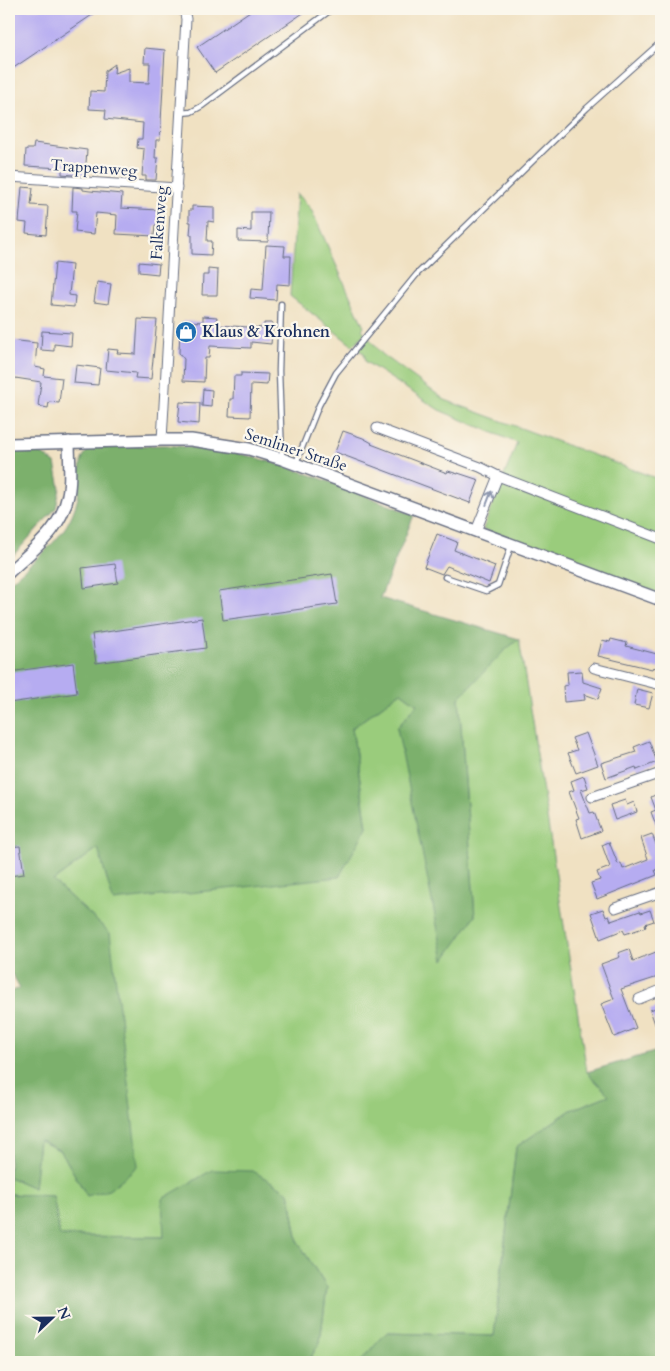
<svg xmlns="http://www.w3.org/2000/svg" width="670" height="1371" font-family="Cardo,serif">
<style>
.green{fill:#9acc7c;stroke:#5a7e6d}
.forest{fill:#7bb06c;stroke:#4b7065}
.building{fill:#b6acf1}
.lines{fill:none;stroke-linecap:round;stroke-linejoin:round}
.service-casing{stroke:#666d81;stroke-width:7}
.minor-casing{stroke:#666d81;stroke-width:11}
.tertiary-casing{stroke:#666d81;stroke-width:14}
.service{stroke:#fff;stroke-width:4.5}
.minor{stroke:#fff;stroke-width:9}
.tertiary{stroke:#fff;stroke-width:11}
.oneway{stroke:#8d97ae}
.labels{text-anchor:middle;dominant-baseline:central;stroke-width:4.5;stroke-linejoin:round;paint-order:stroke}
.street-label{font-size:16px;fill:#1b2f5e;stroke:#fbf7ec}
.poi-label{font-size:16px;font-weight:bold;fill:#1b2f5e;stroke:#fbf7ec;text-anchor:start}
</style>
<rect width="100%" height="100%" fill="#fbf7ec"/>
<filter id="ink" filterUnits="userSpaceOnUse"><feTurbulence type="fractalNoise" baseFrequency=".02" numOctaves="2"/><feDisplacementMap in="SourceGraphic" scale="10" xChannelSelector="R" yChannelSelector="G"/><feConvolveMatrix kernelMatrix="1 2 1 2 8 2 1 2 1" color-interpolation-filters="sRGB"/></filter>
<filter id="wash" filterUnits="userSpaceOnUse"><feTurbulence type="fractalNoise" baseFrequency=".0096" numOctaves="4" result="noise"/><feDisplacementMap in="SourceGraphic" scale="20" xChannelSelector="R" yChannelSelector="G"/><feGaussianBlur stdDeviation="1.12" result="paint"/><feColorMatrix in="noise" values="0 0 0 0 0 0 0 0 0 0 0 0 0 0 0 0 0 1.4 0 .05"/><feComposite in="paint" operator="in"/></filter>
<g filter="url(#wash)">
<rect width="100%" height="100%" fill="#f0e1c2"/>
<!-- green -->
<g class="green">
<polygon points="297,193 311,209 364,327 362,329 365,333 353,346 290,296"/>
<polygon points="368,337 382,354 445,400 661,480 661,594 483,529 517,443 439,410 366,362 364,353 358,350"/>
<polygon points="519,639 587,1072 609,1095 571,1110 516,1147 494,1336 387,1333 360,1362 308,1362 320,1342 327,1288 298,1242 289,1192 164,1237 60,1236 53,1196 9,1194 9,1177 34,1188 39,1140 61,1151 87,1196 110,933 53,881 98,848 367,827 352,728 401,692 417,704 475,916 459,698 504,650"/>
</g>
<!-- forest -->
<g class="forest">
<path d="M166,445C194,448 222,449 249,456C306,470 360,494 414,515L380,598L519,639L504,651L459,698L475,916L444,960L397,728L417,704L401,692L352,728L367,827L339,877L113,901L98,848L53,881L110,933L138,1166L109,1190L87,1196L61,1151L39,1140L34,1188L9,1177V992L20,988L13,975H9V583C30,563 60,543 72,515C75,508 79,497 79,489C81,473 77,457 92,447Z"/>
<polygon points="36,450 55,463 60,488 56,508 9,560 9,451"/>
<polygon points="661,1050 661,1362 360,1362 386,1333 494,1336 516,1147 571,1110 609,1095 587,1072"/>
<polygon points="212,1170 253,1171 289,1192 298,1242 327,1288 320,1342 308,1362 9,1362 9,1194 53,1196 60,1236 164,1237 162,1199"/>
</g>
<g id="blocks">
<!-- building -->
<g class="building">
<polygon points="9,9 101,9 9,71"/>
<polygon points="253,9 309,9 215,73 197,47"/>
<polygon points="145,48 165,50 160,140 156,140 155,158 158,158 156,180 146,180 146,176 142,176 144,149 137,148 138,139 142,139 143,123 105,119 106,110 89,109 90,91 104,92 105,71 115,64 114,73 129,68 129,82 149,83 150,63 144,63"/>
<polygon points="34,143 87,150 85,176 62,174 62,168 25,166 26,149 33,149"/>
<polygon points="22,187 33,188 31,205 48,206 46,235 26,233 27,223 19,222"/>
<polygon points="73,187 83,188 83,190 90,191 122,194 121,208 159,210 158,225 155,225 154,236 116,234 117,215 96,213 94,234 75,232 77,211 72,211"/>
<polygon points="192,206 214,207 214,222 208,221 207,241 212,241 211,255 192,254 192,235 190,235 191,222 189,222 189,210 192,210"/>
<polygon points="251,212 269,212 268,242 238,241 238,230 251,231"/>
<polygon points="266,245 285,246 284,256 291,256 290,285 277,284 276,300 250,298 251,289 263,290"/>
<polygon points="139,262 159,264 158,274 139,272"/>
<polygon points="55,263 72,265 69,295 75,296 74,307 51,305"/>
<polygon points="208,269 218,270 217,295 202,295 203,275 208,275"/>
<polygon points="97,282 111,284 108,304 94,302"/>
<polygon points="203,316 217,317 216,325 264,328 264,323 273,323 271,344 251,342 251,348 210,346 209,358 205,358 204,382 183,381 184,359 179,353 180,326 185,321 203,322"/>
<polygon points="138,319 157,320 151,379 135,378 136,373 106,370 108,349 118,350 117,353 136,354"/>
<polygon points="42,331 72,333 71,346 54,344 54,351 41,350"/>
<polygon points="9,340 37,343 35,367 45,369 44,376 62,378 59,403 49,402 48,408 38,406 41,382 9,377"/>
<polygon points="76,365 100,368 98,385 74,383"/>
<polygon points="241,373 268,374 267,385 251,384 250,417 229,416 230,399 233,399 234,376 241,376"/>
<polygon points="203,389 212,390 211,407 202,406"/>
<polygon points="180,402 200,403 199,424 178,422"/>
<polygon points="343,431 363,438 372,443 371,444 447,473 448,471 458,474 458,473 479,480 470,503 335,452"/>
<polygon points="437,534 457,542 454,550 495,566 489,583 447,566 442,574 424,567"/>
<polygon points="115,564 118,583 84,588 82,568"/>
<polygon points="332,574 337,604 223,620 219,591"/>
<polygon points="202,618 206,648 96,663 92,634"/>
<polygon points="611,639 627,643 626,646 661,655 659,669 653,667 652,669 598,656 602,640 610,642"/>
<polygon points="73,663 77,693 9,703 9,672"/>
<polygon points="582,671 583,682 602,688 598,699 584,694 585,700 564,702 563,686 568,685 567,672"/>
<polygon points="637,689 653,693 649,708 634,705"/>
<polygon points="586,733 598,765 576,773 568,753 577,750 572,738"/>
<polygon points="649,741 657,762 637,770 636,767 606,778 601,763 636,752 634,747"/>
<polygon points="584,776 588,788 581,790 590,813 594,812 601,831 582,838 576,819 579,818 569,792 574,790 571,781"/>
<polygon points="661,792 661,838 651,812 656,810 651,797"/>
<polygon points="625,800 627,805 634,802 637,812 615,820 610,805"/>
<polygon points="652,834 659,852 661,851 661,867 655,870 657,875 597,899 591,883 600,880 597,872 610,867 602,845 609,842 618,864 621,863 623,869 648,859 641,838"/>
<polygon points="20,846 24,874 9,876 9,847"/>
<polygon points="603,909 606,917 609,916 611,921 640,911 641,913 650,910 654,921 645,924 646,927 625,934 623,930 600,939 591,913"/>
<polygon points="629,949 633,961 656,952 661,965 661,976 621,989 636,1028 614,1037 601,1004 614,999 601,964 620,957 618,953"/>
<polygon points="661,1006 661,1038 660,1038 650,1010"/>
</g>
</g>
</g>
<g filter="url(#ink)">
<use href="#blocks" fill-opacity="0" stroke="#666d81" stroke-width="1"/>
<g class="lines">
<!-- service casing -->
<g class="service-casing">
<g id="service">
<polyline points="181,113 191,112 202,106 332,9"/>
<polyline points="281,304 279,371 282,458"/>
<polyline points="296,463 319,405 336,373 417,274 587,108 661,42"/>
<polyline points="445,577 486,591 498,585 511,546"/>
</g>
</g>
<!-- minor casing -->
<g class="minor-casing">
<g id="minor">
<polyline points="9,177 177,188"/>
<polyline points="377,428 480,467 498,476 661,539"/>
<polyline points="162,440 186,19 184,9"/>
<polyline points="476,531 498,476"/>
<polyline points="594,668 661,685"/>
<polyline points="592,797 661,773"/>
<polyline points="615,908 661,892"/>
<polyline points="639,999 661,990"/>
</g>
</g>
<!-- tertiary casing -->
<g class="tertiary-casing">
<g id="tertiary">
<polyline points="9,444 162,440 191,440 249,449 282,459 661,600"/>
<path d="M9,572C36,547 64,528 69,489C71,474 69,457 69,442"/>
</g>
</g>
<!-- service -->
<use href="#service" class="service"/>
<!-- minor -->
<use href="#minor" class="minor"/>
<!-- tertiary -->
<use href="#tertiary" class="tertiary"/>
</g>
<!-- one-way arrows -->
<defs><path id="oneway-shaft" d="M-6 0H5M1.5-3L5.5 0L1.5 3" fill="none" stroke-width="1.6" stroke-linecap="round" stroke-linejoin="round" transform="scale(1.25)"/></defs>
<use class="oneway" href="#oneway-shaft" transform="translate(489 498) rotate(-69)"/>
</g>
<!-- icons -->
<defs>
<g id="shop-disc" transform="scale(1.125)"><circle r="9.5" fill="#1f6fb2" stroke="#fbf7ec"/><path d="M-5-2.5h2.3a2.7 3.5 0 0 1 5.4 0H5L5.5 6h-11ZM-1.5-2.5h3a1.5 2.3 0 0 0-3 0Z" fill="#fff"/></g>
</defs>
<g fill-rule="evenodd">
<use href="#shop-disc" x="186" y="332"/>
</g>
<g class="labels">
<!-- street labels -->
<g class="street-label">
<text transform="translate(94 168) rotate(4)">Trappenweg</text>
<text transform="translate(159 223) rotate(-86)">Falkenweg</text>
<text transform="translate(296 450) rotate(18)">Semliner Straße</text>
</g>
<!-- poi labels -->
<g class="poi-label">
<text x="202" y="332">Klaus &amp; Krohnen</text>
</g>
</g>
<!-- margin -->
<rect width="670" height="1371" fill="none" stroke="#fbf7ec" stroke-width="30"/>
<!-- north arrow -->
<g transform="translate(52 1318) rotate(68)" stroke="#fbf7ec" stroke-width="4" paint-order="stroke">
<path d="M0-4L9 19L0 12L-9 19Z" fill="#1b2f5e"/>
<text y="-8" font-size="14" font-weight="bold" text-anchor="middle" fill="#1b2f5e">N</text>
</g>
</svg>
